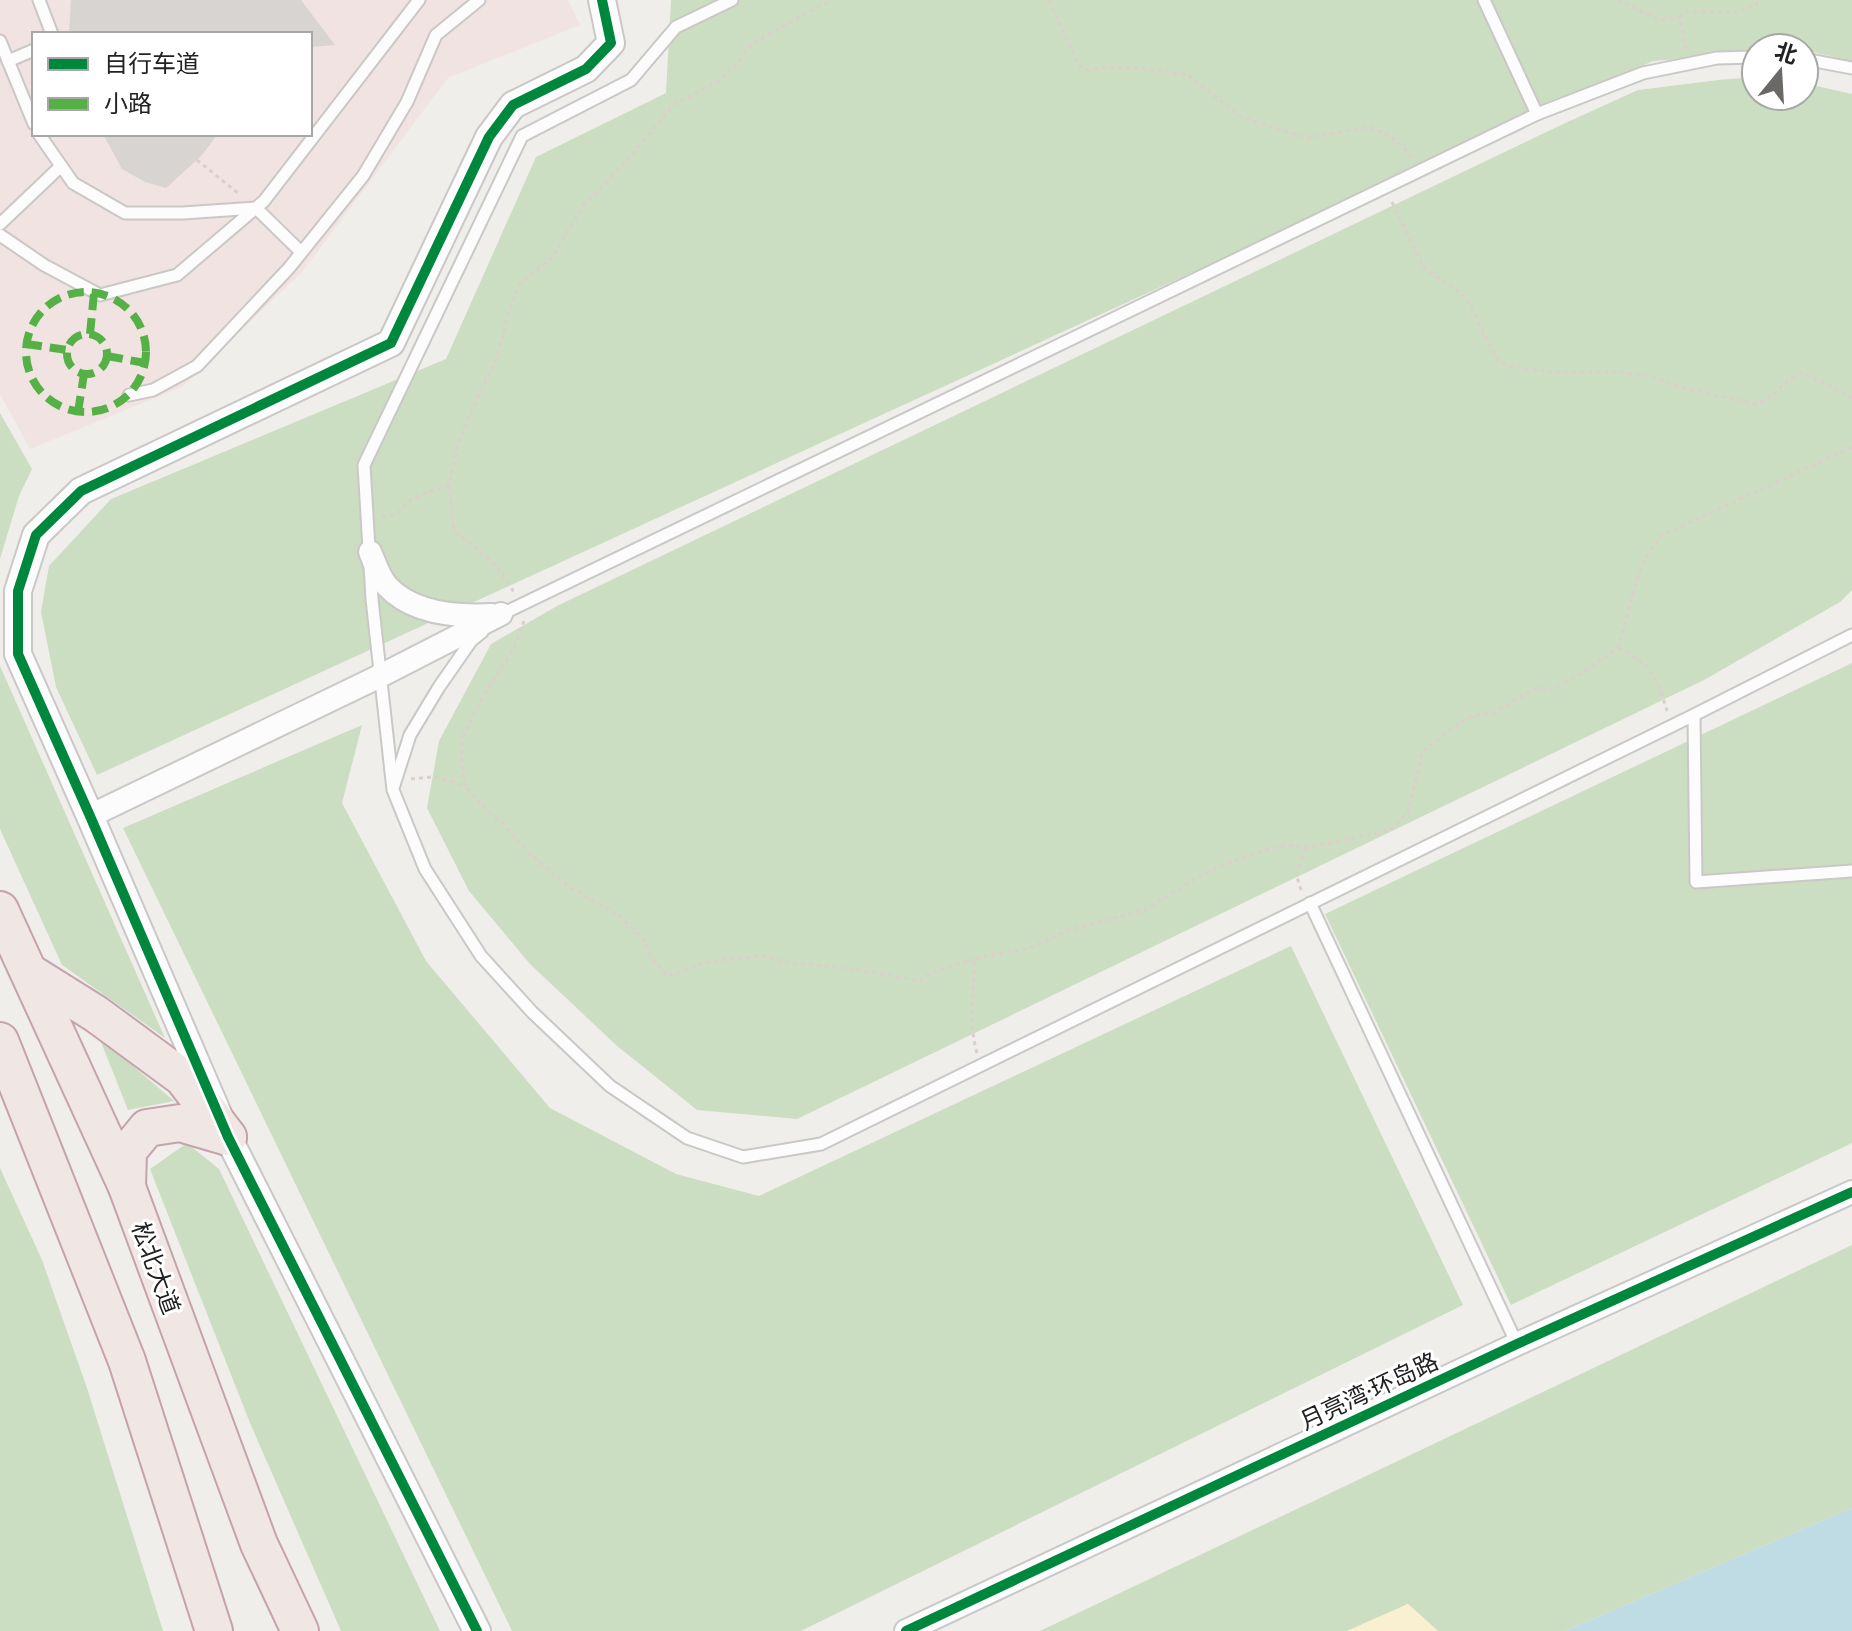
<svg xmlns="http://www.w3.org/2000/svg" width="1852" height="1631" font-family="Poppins,'Noto Sans SC',sans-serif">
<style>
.commercial{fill:#f1e3e1;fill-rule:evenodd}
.forest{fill:#cbdec1}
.sand{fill:#f8f0d0}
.water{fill:#bfdbe3}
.building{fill:#d7d4d2}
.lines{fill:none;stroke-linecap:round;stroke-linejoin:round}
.service-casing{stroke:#c9c8c7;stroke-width:15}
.minor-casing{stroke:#c9c8c7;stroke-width:26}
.tertiary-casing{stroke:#c9c8c7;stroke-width:30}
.trunk-casing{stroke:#c5a2ac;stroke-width:40}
.path{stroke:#dccecd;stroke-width:3;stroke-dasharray:4 4;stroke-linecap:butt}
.service{stroke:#fdfcfc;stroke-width:11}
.minor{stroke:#fdfcfc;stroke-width:22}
.tertiary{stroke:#fdfcfc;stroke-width:26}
.trunk{stroke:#f0e6e4;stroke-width:36}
.quiet{stroke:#55b145;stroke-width:8;stroke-dasharray:16 8;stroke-linecap:butt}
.cycleway-casing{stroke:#fff;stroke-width:15}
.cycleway{stroke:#00873e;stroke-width:10}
.labels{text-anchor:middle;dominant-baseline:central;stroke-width:6;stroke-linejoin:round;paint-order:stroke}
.street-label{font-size:24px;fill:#222;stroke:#fff}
</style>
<rect width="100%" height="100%" fill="#f0eeeb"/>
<!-- commercial -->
<path class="commercial" d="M0,0H568L580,25L448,78L302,272L182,387L30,449L0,394ZM34,34H310V134H34Z"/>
<!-- forest -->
<g class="forest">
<polygon points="671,0 1852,0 1852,61 1804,50 1804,48 1756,48 1756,53 1653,61 97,775 56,687 41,612 49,566 111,499 446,359 536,157 666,93"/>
<polygon points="1756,77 1756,96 1804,96 1804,83 1852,94 1852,590 1840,602 1704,680 797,1119 697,1110 616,1045 530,964 469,891 427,808 439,741 491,644 557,606 1561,125 1638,90 1718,80"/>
<polygon points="0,413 32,469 19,496 0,559"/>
<polygon points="1852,663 1852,1143 1511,1305 1325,914"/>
<polygon points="0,666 165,1038 62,965 0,829"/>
<polygon points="362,725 342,803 426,961 550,1108 676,1174 759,1196 1291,946 1463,1305 801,1631 512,1631 123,828"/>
<polygon points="99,1037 174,1101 128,1110"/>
<polygon points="187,1143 219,1169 440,1631 341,1631 250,1423 150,1169"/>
<polygon points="0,1168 42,1260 87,1388 163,1631 0,1631"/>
<polygon points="1852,1245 1852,1508 1565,1631 1438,1631 1408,1604 1347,1631 1040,1631"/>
</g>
<!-- sand -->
<polygon class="sand" points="1408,1604 1438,1631 1347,1631"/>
<!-- water -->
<polygon class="water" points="1852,1508 1852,1631 1565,1631"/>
<!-- building -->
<g class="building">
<polygon points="71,0 301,0 335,45 310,47 310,34 69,34"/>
<polygon points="103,134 218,134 201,156 166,188 145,182 122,169"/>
</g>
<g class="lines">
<!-- service casing -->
<g class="service-casing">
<g id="service">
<polyline points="39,0 52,34"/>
<polyline points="732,0 676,27 631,80 522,136 364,465 372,599 393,790 425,869 481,956 532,1012 610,1086 687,1138 743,1157 821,1144 1694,715 1852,635"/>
<polyline points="1484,0 1537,114"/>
<polyline points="0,41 34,124"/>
<polyline points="1804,59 1852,68"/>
<polyline points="8,61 34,50"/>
<polyline points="39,134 73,183 125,213 183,213 256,208 301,252"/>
<polyline points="0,224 61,166"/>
<polyline points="0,235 44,265 100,295 177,275 264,201 419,0"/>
<polyline points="129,395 153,390 197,366 289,268 363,176 407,102 436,35 479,0"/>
<polyline points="500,615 1537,114 1643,73 1717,58 1756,57"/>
<polyline points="1694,715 1696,882 1852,871"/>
<polyline points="394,785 410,735 439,687 471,641 482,632"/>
<polyline points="1310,903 1517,1344"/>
</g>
</g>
<!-- minor casing -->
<g class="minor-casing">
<g id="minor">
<path d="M370,552C375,563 379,577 387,586C413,614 456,617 492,615"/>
<polyline points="90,816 380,676 501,614"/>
<polyline points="906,1631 1517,1344 1852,1192"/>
</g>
</g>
<!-- tertiary casing -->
<g class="tertiary-casing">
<polyline id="tertiary" points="477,1631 228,1137 90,816 18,654 18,591 36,535 81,491 391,343 489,137 513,105 586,69 611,43 602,0"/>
</g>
<!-- trunk casing -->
<g class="trunk-casing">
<g id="trunk">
<polyline points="0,910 127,1187 259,1544 300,1631"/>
<polyline points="29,972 96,1014 183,1078 228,1137"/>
<polyline points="0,1041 127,1361 214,1631"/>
<polyline points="127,1187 128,1151 147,1128 180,1123 228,1137"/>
</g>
</g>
<!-- path -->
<g class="path">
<polyline points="1049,0 1079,66 1089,70 1104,67 1139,68 1188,75 1241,117 1308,138 1369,127 1389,135 1404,148 1412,157"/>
<polyline points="1618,0 1660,20 1680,17"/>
<path d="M1686,49L1680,17L1687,11C1712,10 1742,19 1761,0"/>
<polyline points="197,160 238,193"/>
<polyline points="1392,202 1424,268 1465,296 1498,361 1513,367 1562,373 1615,372 1644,375 1680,387 1755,404 1772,396 1786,382 1800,373 1819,380 1852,398"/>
<polyline points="449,485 454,531 495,564 514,592"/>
<polyline points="382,517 398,513 413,498 449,485 458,444 470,414 497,358 508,315 518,286 553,256 584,204 626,162 673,105 721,80 738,63 751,44 831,0"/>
<polyline points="524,621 514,648 481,700 463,737 461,753 465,786 490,813 503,824 530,854 566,885 620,916 643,939 651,956 666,976 680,973 698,965 719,960 767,956 784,962 853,969 920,981 931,973 974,959"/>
<path d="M1618,648C1653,665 1656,676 1667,711"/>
<polyline points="411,779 431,777 448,780 465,786"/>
<polyline points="1301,890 1296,874 1306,848"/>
<path d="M977,1053C968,1022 975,991 974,959L1029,948L1069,930L1145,910L1198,877L1223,865L1268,849L1289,845L1306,848L1378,833L1391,829L1408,812L1422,753L1430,745L1463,721L1476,715L1494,713L1536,688L1551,689L1575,678L1618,648L1639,572L1647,556L1661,536L1852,447"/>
</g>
<!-- service -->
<use href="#service" class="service"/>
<!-- minor -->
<use href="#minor" class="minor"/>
<!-- tertiary -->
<use href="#tertiary" class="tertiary"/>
<!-- trunk -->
<use href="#trunk" class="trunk"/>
<!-- quiet -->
<g class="quiet">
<circle cx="86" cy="352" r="60"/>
<circle cx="87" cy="354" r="20"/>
<polyline points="90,334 94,293"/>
<polyline points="26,344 67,350"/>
<polyline points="107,356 145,363"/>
<polyline points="78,412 84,374"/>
</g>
<!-- cycleway casing -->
<g class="cycleway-casing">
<g id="cycleway">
<polyline points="477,1631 228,1137 90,816 18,654 18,591 36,535 81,491 391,343 489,137 513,105 586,69 611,43 602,0"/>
<polyline points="906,1631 1517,1344 1852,1192"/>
</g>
</g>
<!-- cycleway -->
<use href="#cycleway" class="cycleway"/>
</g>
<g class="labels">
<!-- street labels -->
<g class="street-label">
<text transform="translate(156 1268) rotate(70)">松北大道</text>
<text transform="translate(1369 1391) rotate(-25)">月亮湾·环岛路</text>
</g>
</g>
<!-- legend -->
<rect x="32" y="32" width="280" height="104" fill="#ffffff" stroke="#a7a7a7" stroke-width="2"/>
<rect x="48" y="58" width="40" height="12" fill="#00873e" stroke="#a7a7a7" stroke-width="2"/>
<text x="104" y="72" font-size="24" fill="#222222">自行车道</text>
<rect x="48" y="98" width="40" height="12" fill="#55b145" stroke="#a7a7a7" stroke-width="2"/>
<text x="104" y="112" font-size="24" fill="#222222">小路</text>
<!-- north arrow -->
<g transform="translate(1780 72) rotate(18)"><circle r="38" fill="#ffffff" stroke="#a7a7a7" stroke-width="2"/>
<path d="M0-6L14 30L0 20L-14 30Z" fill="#6a6968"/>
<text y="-12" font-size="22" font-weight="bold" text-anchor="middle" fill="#222222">北</text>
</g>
</svg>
